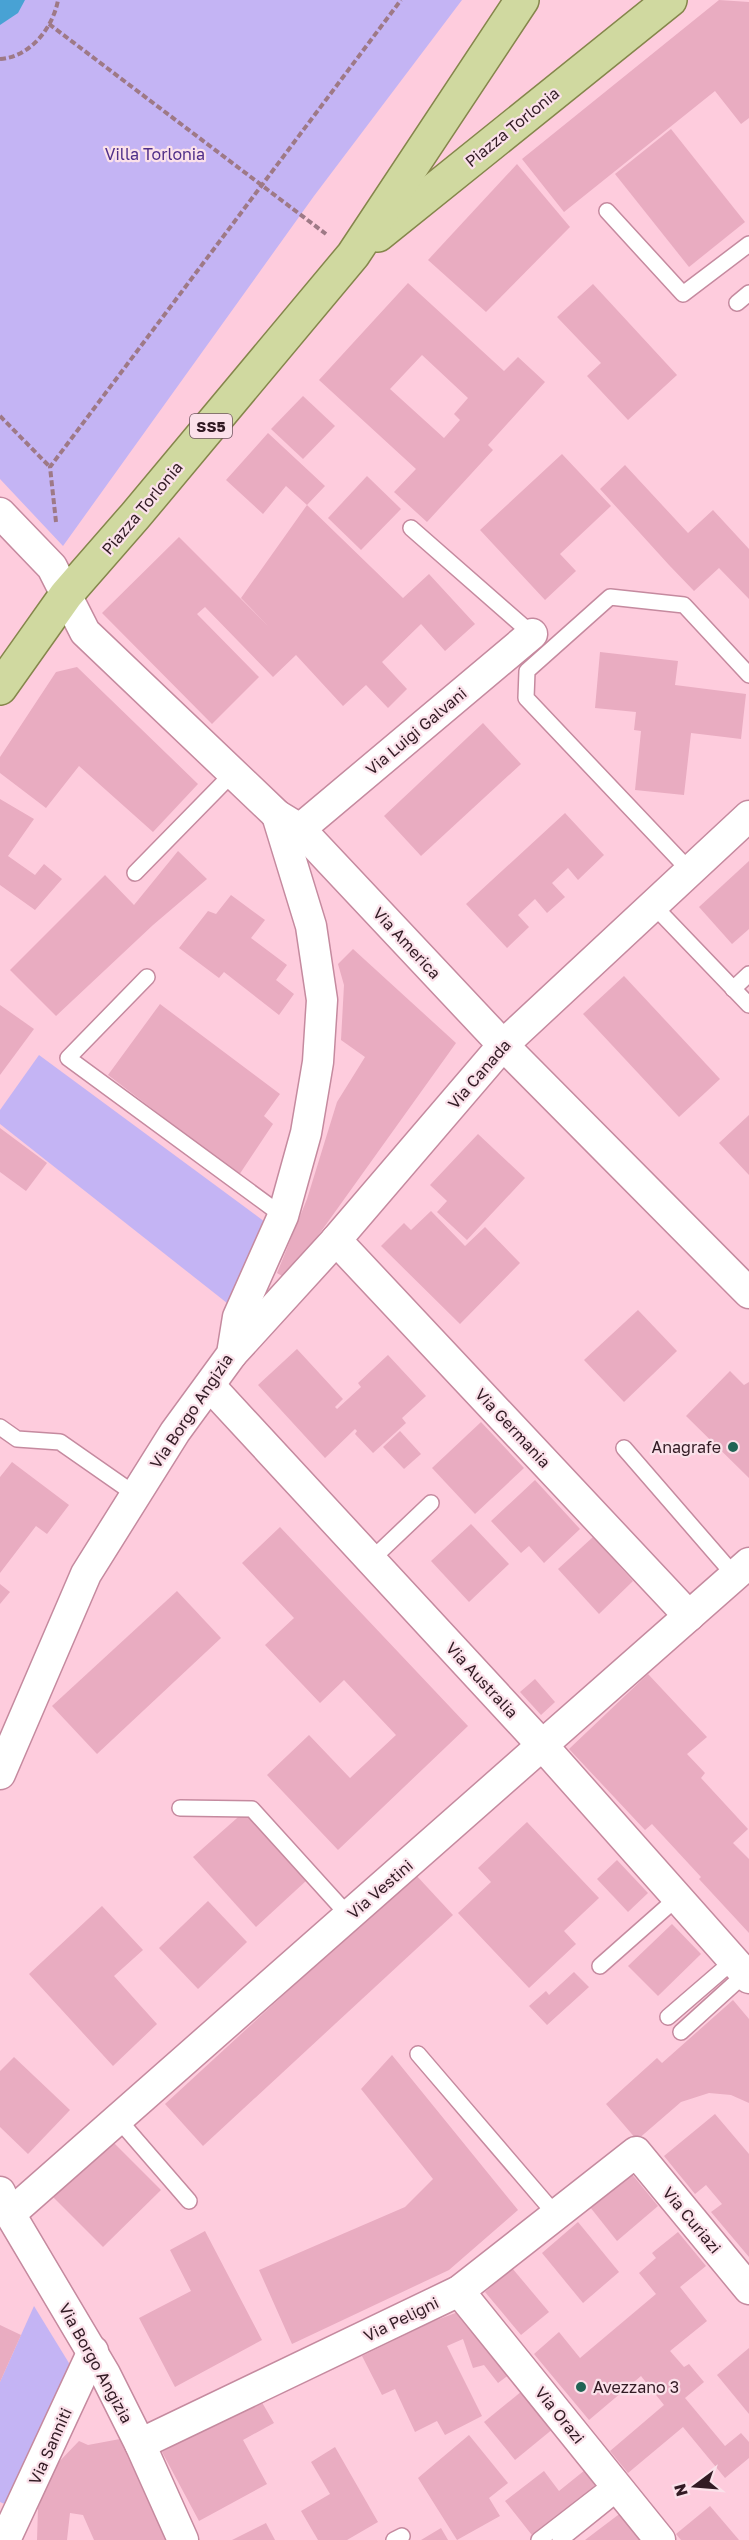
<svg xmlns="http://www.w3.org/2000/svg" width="749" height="2540" font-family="'Golos Text',sans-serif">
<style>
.green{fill:#c4b4f4}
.water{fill:#48a2d4}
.building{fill:#e9acc1;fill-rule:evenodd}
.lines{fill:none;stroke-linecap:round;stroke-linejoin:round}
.service-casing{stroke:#c58a9f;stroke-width:18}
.minor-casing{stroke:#c58a9f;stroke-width:33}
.primary-casing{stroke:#85864b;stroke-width:36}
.path{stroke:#9e7986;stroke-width:4;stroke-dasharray:6 3;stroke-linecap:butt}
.service{stroke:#fff;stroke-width:15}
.minor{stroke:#fff;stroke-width:30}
.primary{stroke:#d0d9a0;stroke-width:33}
.poi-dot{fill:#206455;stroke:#fbe1ea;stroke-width:2}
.labels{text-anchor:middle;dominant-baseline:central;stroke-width:4.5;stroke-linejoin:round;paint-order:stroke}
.shield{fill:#fbe1ea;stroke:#6e565f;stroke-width:1.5}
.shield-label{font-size:15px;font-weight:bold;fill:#321b24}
.street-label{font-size:16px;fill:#321b24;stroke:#fbe1ea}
.park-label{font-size:16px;fill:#502f89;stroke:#fbe1ea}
.poi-label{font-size:16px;fill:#321b24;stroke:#fbe1ea;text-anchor:end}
</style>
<rect width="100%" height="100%" fill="#feccdd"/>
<!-- green -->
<g class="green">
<polygon points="0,0 462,0 314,196 63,546 0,479"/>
<polygon points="39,1055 265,1222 227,1303 0,1124 0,1110"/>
<polygon points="34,2306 72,2368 9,2506 0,2502 0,2382"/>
</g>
<!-- water -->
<polygon class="water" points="0,0 25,0 18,13 0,25"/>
<!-- building -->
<g class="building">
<polygon points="719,0 749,2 749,118 741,124 715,91 564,212 522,159"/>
<polygon points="671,129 745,222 689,267 615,174"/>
<polygon points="517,164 570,227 486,312 428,260"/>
<path d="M408,283L504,371L518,357L545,382L488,445L493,450L427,522L394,492L416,469L319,380ZM422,355L468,398L454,414L460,420L444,438L390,389Z"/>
<polygon points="593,284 677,375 628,420 587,376 601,363 557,317"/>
<polygon points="303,396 335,426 303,459 271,429"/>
<polygon points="268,433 325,486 307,505 403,598 429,574 475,624 445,651 421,624 382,662 407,689 388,708 366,685 343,706 296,655 273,677 205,607 197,614 259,677 212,724 102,613 179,537 268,626 241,598 307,505 286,486 263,514 226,480"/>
<polygon points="562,454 611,506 560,554 576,571 545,600 480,530"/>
<polygon points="625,465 688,533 713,510 749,549 749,599 719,568 694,591 669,565 600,489"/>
<polygon points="367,476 401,509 361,550 328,518"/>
<polygon points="600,652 678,661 675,685 746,694 741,739 691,733 684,795 635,790 641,731 634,730 636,712 595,708"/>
<polygon points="77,667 198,784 153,832 79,766 46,808 0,773 0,757 56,672"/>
<polygon points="483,723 521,764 421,856 384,816"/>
<polygon points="0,799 34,819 8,856 35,875 44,864 62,879 35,910 0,885"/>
<polygon points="565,813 604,855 578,880 568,868 552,883 565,897 547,913 535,899 518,915 529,927 507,948 466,904"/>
<polygon points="178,851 207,879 153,925 56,1016 10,970 105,875 134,905"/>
<polygon points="749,861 749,929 732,944 699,907"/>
<polygon points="231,895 265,920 251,938 287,965 276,980 294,994 279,1015 224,972 219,978 179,948 208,911 216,914"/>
<polygon points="353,949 456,1043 287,1279 277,1273 307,1199 337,1102 365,1057 341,1040 344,985 338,964"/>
<polygon points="624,976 720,1079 679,1117 583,1014"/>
<polygon points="160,1004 280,1094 264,1116 273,1124 239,1175 108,1075"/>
<polygon points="0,1005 34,1029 0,1075"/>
<polygon points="749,1115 749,1175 719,1143"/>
<polygon points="0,1128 47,1163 26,1191 0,1172"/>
<polygon points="478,1134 525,1178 467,1240 437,1212 447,1201 430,1185"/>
<polygon points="431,1211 465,1246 485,1227 520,1263 460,1324 381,1246 404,1223 411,1230"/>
<polygon points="638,1310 677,1351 624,1402 584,1360"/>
<polygon points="297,1349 343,1399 335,1407 337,1409 361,1387 358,1383 388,1355 426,1396 402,1418 406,1423 373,1453 355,1434 357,1431 355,1429 325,1458 258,1385"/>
<polygon points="730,1371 744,1385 749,1382 749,1478 686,1416"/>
<polygon points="481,1422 524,1468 475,1514 432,1468"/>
<polygon points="400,1431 421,1454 404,1469 383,1447"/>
<polygon points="12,1462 69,1505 47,1534 36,1526 0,1573 0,1477"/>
<polygon points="535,1480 580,1529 544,1563 529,1546 521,1553 491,1521"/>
<polygon points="471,1524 509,1564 469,1602 431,1561"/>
<polygon points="280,1527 468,1726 338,1850 267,1775 309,1735 350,1778 396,1735 344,1680 320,1703 265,1645 294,1618 242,1563"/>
<polygon points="593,1537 633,1581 599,1614 558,1569"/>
<polygon points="0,1584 10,1592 0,1604"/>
<polygon points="177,1591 221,1638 97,1754 52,1706"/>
<polygon points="648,1674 707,1737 687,1754 705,1773 701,1778 748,1829 733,1843 749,1859 749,1933 699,1879 701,1877 652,1824 645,1830 569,1749"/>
<polygon points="535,1679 555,1702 541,1715 520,1692"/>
<polygon points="245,1811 307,1880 256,1927 193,1857"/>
<polygon points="527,1822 599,1898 564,1931 576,1944 529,1988 458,1913 491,1882 478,1868"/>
<polygon points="617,1860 648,1893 628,1912 597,1879"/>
<polygon points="415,1874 453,1915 203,2146 165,2104"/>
<polygon points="208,1901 247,1942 198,1989 159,1948"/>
<polygon points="102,1906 143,1950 114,1976 157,2024 113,2066 29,1974"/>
<polygon points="672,1924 701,1954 658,1996 628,1966"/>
<polygon points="574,1972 589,1987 547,2025 529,2006 546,1991 549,1995"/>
<polygon points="733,2000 749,2019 749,2103 731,2095 709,2093 681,2102 637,2140 606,2104 657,2058 662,2063"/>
<polygon points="392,2055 518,2210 449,2270 292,2344 259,2270 405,2207 433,2179 361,2089"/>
<polygon points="14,2057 70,2110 28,2154 0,2127 0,2071"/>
<polygon points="715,2114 749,2154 749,2257 711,2212 722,2204 706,2185 695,2194 664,2156"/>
<polygon points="110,2139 161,2190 103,2247 52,2196"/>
<polygon points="631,2173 658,2206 617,2241 590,2207"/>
<polygon points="578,2222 619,2272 583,2303 542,2253"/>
<polygon points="205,2231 262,2340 175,2387 139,2318 191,2291 170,2250"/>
<polygon points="678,2232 706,2266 680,2287 707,2321 670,2351 684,2367 689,2364 704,2382 685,2398 725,2446 741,2433 749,2442 749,2458 725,2478 683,2427 628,2473 610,2451 664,2405 641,2376 589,2420 534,2354 559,2332 580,2358 656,2294 639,2273 656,2258 652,2253"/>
<polygon points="512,2268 549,2312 521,2335 485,2292"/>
<polygon points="466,2309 514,2371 498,2383 484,2365 473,2368 463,2339 447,2346 482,2416 445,2435 437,2421 415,2432 395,2389 382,2395 362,2356 434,2321"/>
<polygon points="0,2325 21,2335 0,2382"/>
<polygon points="749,2348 749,2414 717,2375"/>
<polygon points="522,2391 554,2428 515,2460 484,2422"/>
<polygon points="260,2399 274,2423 243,2440 267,2484 199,2521 162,2452"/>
<polygon points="469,2435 508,2483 489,2498 500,2516 457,2540 418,2478"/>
<polygon points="120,2439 143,2482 166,2540 94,2540 83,2515 70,2513 67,2540 37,2540 38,2508 54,2467 79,2441 88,2445"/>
<polygon points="335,2447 378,2522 347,2540 318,2540 301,2511 330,2494 311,2462"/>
<polygon points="585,2470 599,2489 535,2539 505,2501 544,2471 559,2491"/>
<polygon points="710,2506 739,2540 681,2540 676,2534"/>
<polygon points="622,2512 642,2540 585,2540"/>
<polygon points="266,2523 275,2540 232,2540"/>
<polygon points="441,2528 448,2540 421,2540"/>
</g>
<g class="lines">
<!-- service casing -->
<g class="service-casing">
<g id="service">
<polyline points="607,211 683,294 749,244"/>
<polyline points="737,303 749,293"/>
<polyline points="411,528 532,634"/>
<polyline points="690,871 526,698 527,671 610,597 684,605 749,675"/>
<polyline points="135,873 233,773"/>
<polyline points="653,905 749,1005"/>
<polyline points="147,977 68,1058 283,1216"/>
<polyline points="733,989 749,974"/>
<polyline points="0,1427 17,1439 60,1442 136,1495"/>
<polyline points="624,1448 735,1576"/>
<polyline points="371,1560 431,1503"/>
<polyline points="180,1808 252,1809 349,1916"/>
<polyline points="600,1966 677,1898"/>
<polyline points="668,2017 733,1961"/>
<polyline points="681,2032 745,1974"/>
<polyline points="418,2054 556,2215"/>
<polyline points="118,2119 189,2201"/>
<polyline points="394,2540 402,2536"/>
<polyline points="539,2540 614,2482"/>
<polyline points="560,2540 621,2491"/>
</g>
</g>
<!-- minor casing -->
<g class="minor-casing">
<g id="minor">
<polyline points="0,513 52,567 85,632 277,815 300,829 503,1045 749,1293"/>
<polyline points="300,829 532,634"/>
<polyline points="336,1240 689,1616"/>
<polyline points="232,1354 336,1240 503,1045 749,816"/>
<polyline points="210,1386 542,1745 749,1978"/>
<polyline points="0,1774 86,1574 175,1432 232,1354 238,1317 283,1216 306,1133 318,1062 322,1000 311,926 277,815"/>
<polyline points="0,2192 10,2214 105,2374 140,2444 183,2540"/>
<polyline points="10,2214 749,1563"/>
<polyline points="459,2291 660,2540"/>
<polyline points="140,2444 459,2291 636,2152 749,2289"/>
<polyline points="5,2540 93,2351"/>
</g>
</g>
<!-- primary casing -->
<g class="primary-casing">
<g id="primary">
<polyline points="378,235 670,0"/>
<polyline points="0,688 66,595 135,516 353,255 522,0"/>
</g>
</g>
<!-- path -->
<g class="path">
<polyline points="49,24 326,234"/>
<path d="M0,59C30,57 53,28 58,0"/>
<polyline points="0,416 50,467"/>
<polyline points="56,522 50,467 401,0"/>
</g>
<!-- service -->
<use href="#service" class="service"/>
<!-- minor -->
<use href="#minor" class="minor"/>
<!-- primary -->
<use href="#primary" class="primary"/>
</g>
<!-- markers -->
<g class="poi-dot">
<circle cx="733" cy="1447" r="6"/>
<circle cx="581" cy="2387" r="6"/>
</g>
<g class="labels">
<!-- shield labels -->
<rect class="shield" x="190" y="414" width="42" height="24" rx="4.5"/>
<g class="shield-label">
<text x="211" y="426">SS5</text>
</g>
<!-- street labels -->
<g class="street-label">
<text transform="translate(512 127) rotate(-39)">Piazza Torlonia</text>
<text transform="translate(142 508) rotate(-50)">Piazza Torlonia</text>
<text transform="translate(416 731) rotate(-40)">Via Luigi Galvani</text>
<text transform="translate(407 943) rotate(47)">Via America</text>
<text transform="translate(479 1074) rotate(-49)">Via Canada</text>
<text transform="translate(191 1411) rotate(-56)">Via Borgo Angizia</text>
<text transform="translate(513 1428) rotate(47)">Via Germania</text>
<text transform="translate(482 1680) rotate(47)">Via Australia</text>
<text transform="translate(380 1889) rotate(-41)">Via Vestini</text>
<text transform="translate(692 2220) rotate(50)">Via Curiazi</text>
<text transform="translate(401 2319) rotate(-26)">Via Peligni</text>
<text transform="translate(96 2363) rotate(61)">Via Borgo Angizia</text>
<text transform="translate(560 2415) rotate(51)">Via Orazi</text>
<text transform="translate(50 2446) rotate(-66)">Via Sanniti</text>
</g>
<!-- park labels -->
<g class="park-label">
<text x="155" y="154">Villa Torlonia</text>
</g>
<!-- poi labels -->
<g class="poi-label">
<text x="721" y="1447">Anagrafe</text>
<text x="593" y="2387" text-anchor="start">Avezzano 3</text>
</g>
</g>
<!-- north arrow -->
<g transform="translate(695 2486) rotate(254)" stroke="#fbe1ea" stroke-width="4.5" paint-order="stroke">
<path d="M0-4.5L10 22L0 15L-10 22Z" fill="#321b24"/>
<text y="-9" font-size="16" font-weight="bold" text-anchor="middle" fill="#321b24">N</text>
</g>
</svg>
